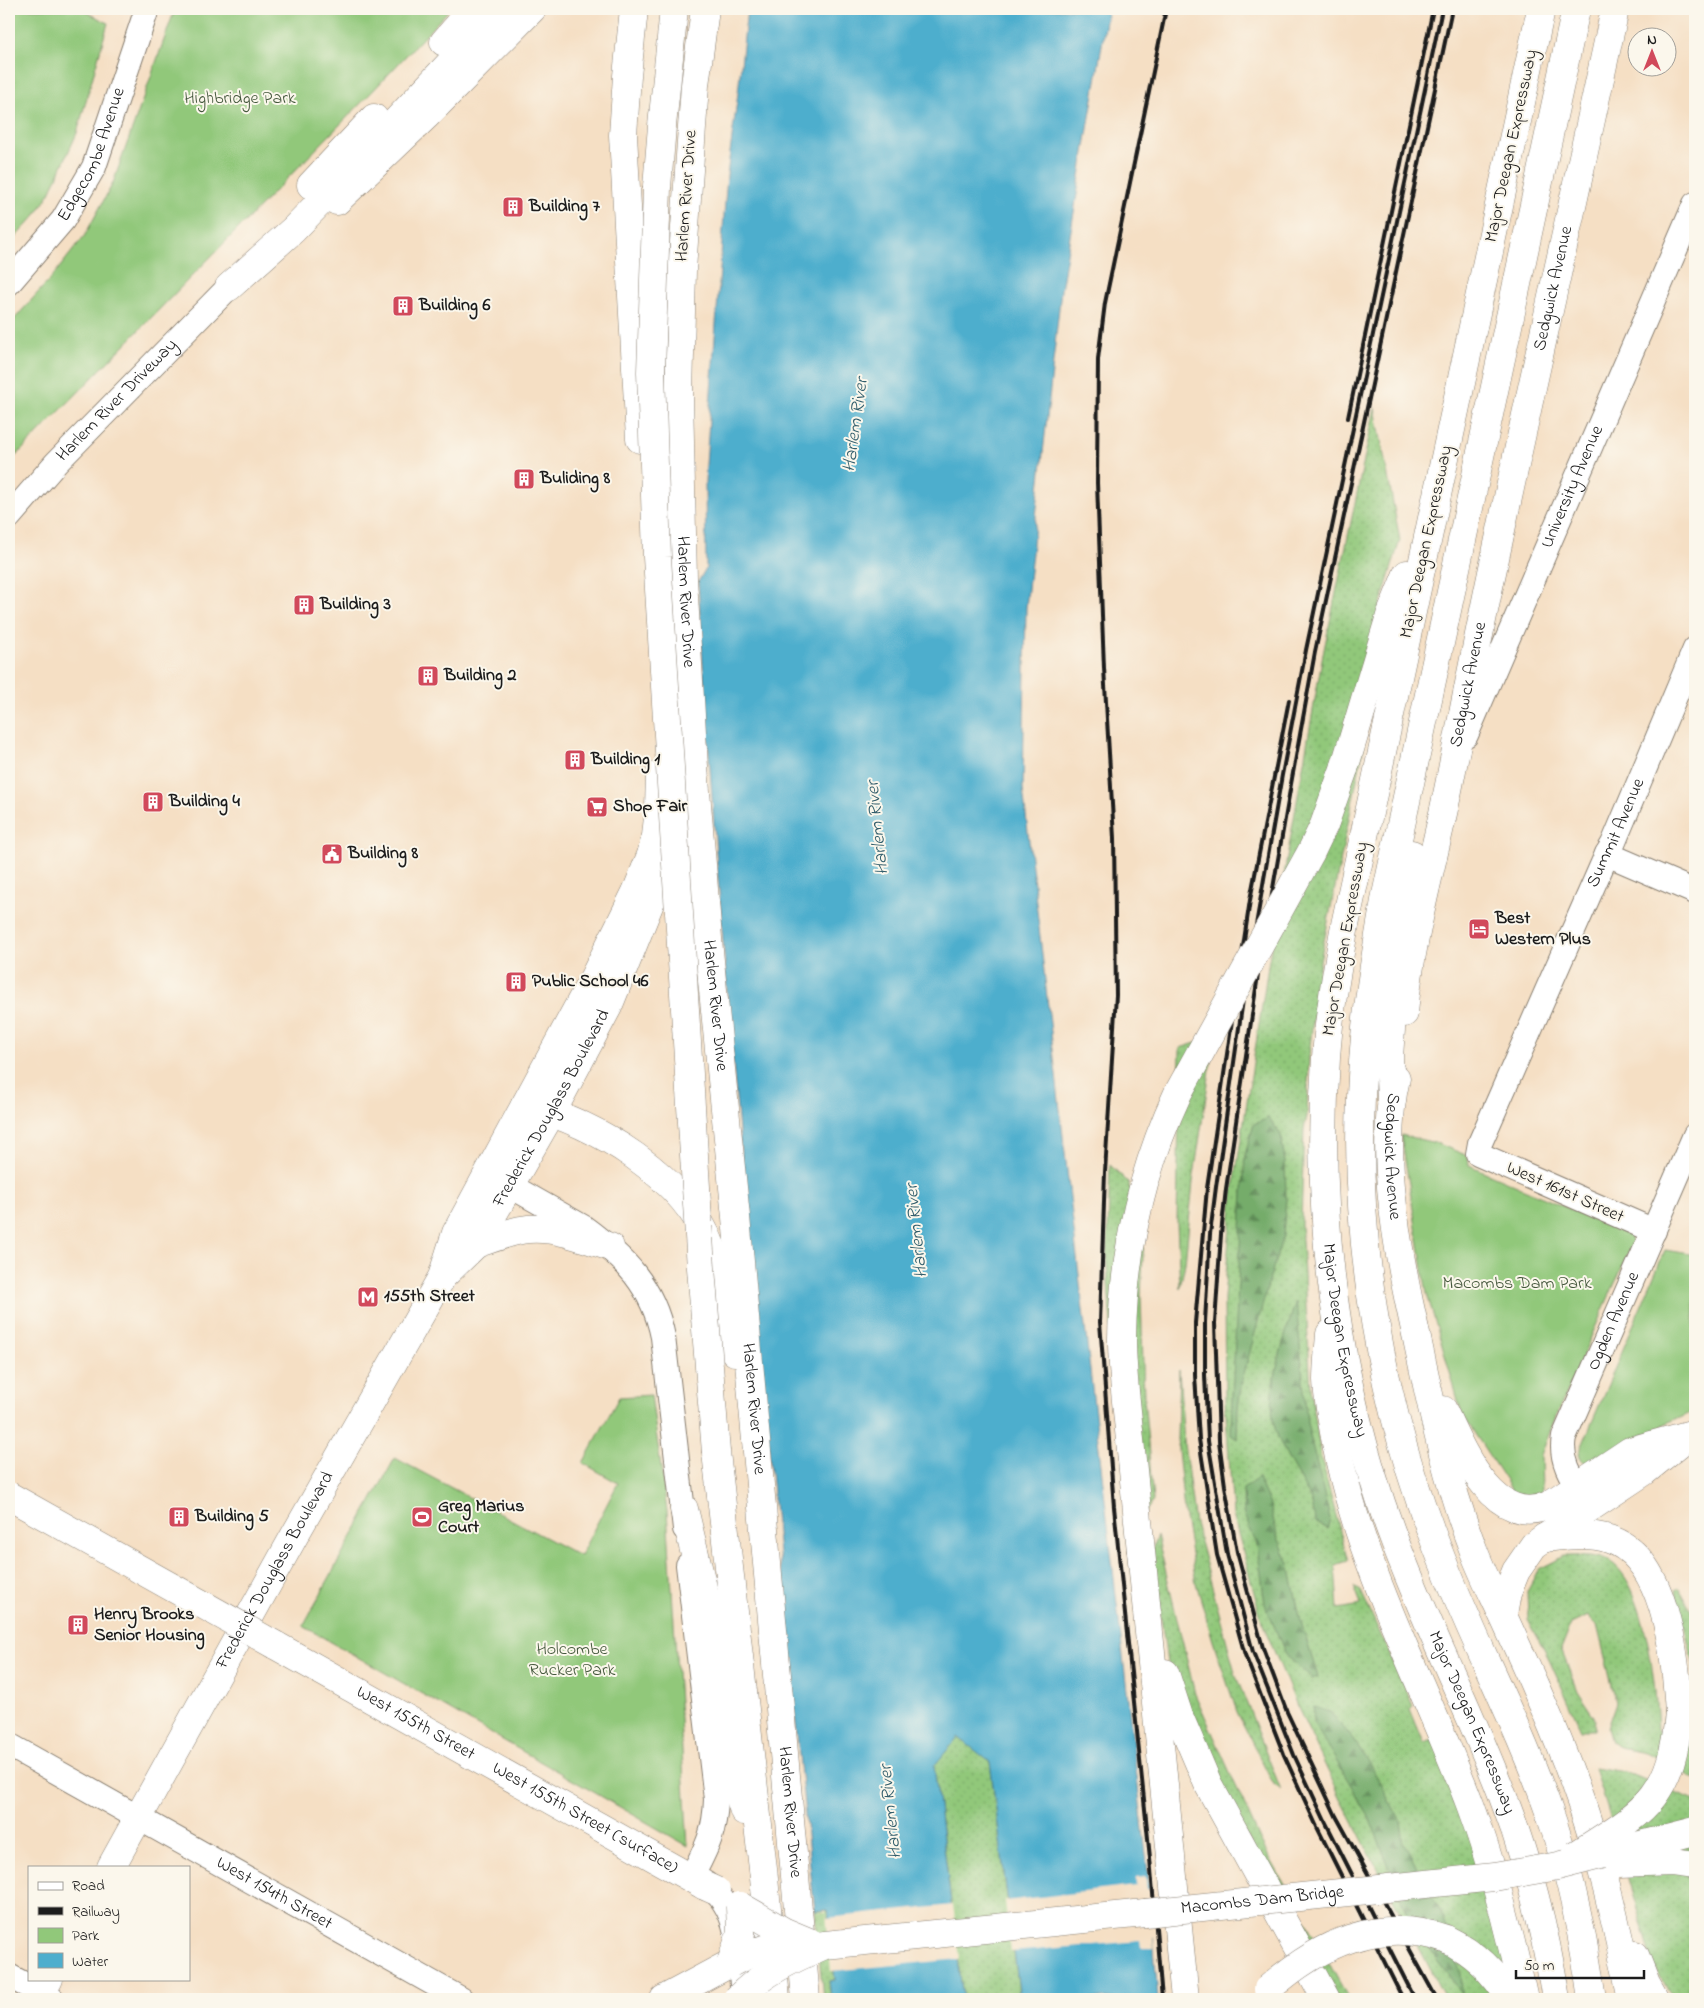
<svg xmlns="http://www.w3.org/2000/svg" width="1704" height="2008" font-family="'Indie Flower',sans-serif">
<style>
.grass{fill:url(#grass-dots);stroke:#56724b}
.forest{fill:url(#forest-firs);stroke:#486443}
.park{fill:#91c87a;stroke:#56724b}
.water{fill:#4eaecd;stroke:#356574}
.pier{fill:#f5dfc4}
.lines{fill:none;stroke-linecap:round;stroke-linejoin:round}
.minor-casing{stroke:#887e70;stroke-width:26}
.major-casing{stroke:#887e70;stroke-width:29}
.highway-casing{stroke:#887e70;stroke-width:29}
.minor{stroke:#fff;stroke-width:24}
.major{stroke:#fff;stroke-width:28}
.highway{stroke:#fff;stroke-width:28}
.rail{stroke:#1c1c1c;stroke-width:4}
.major-bridge-casing{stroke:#887e70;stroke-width:29;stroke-linecap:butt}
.highway-bridge-casing{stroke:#887e70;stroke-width:29;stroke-linecap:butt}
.major-bridge{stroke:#fff;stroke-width:28}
.highway-bridge{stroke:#fff;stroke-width:28}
.labels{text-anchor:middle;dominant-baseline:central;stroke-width:4;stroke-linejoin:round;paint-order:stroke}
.park-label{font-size:18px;fill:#45583d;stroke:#fbf7ec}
.street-label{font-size:18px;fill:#1c1c1c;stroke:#fbf7ec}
.poi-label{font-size:18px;font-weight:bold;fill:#1c1c1c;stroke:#fbf7ec;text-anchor:start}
.water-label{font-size:19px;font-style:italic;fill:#325e6c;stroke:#fbf7ec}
</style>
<defs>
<pattern id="grass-dots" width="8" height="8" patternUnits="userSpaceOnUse" patternTransform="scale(1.25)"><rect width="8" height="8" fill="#91c87a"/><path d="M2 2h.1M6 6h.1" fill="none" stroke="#7cab69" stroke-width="1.8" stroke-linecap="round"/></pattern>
<pattern id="forest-firs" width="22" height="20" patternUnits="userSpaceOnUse" patternTransform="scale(1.25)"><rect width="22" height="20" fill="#74ac6a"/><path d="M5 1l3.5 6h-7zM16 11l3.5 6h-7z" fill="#5e8b56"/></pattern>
</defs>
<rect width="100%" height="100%" fill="#fbf7ec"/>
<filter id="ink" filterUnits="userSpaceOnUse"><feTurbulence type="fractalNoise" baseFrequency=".02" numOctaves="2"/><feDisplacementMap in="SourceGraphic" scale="10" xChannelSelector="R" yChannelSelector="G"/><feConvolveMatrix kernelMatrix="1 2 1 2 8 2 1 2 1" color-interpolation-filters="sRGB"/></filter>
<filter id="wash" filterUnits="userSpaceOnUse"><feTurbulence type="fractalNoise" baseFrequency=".0096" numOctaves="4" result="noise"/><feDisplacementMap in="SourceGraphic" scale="20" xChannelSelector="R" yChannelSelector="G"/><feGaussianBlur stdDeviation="1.12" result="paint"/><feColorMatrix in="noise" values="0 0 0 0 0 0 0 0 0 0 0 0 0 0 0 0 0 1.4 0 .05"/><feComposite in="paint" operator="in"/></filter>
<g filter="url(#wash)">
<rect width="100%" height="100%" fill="#f5dfc4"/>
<!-- grass -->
<g class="grass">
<polygon points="1375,408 1400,540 1363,662 1363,750 1320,961 1309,1055 1307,1116 1304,1129 1301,1225 1311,1388 1321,1458 1348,1561 1335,1565 1338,1609 1361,1605 1354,1587 1361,1591 1413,1706 1410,1709 1424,1743 1455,1731 1529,1999 1446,1999 1344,1805 1297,1706 1262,1622 1233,1515 1225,1401 1224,1298 1233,1191 1269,960 1322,659"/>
<polygon points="1215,1037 1193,1182 1185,1263 1180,1288 1177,1223 1180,1048"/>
<polygon points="1110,1165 1128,1182 1144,1236 1141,1296 1144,1397 1153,1501 1144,1514 1115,1386 1107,1267"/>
<polygon points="1179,1370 1184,1444 1195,1523 1236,1676 1281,1790 1272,1782 1237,1712 1213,1641 1196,1583 1184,1512 1177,1439"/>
<polygon points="1157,1535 1195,1694 1261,1842 1349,1999 1337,1999 1216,1782 1167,1663 1152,1550"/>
<path d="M1565,1556C1580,1556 1593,1554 1607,1560C1647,1579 1656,1691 1658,1731L1695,1732V1779L1645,1752L1620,1747L1611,1742L1607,1728L1616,1702L1597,1625L1588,1616L1571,1624L1561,1649L1577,1691L1595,1718L1594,1730H1581L1550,1661L1528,1619L1527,1592L1539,1569Z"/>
<polygon points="1679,1588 1695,1616 1695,1692 1693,1661 1675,1590"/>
<polygon points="958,1736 990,1762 1020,1999 963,1999 934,1766"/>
<polygon points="1594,1767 1625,1772 1695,1801 1695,1999 1677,1999 1666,1987 1655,1968"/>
<polygon points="828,1909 835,1980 829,1981 831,1999 823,1999 815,1911"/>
</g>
<!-- forest -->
<g class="forest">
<polygon points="1269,1118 1281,1135 1285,1162 1286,1199 1283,1236 1269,1281 1242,1381 1238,1408 1237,1439 1231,1435 1232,1396 1245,1155 1254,1124"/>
<path d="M1296,1301L1307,1423L1330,1519L1327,1529L1315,1522C1314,1514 1313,1503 1309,1496C1298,1474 1282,1453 1275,1428C1265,1392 1285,1336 1296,1301Z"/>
<polygon points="1258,1478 1270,1505 1277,1535 1289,1564 1301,1622 1318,1677 1312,1679 1286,1655 1265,1604 1257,1545 1244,1515 1243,1489"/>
<polygon points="1314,1707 1330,1712 1354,1740 1371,1766 1401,1822 1404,1843 1441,1913 1461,1973 1462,1993 1438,1962 1408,1914 1368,1814 1313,1722"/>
</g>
<!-- park -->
<g class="park">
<polygon points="9,9 81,9 108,23 77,133 50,193 35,216 9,244"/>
<polygon points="175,9 450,9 369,95 9,463 9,325 52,277 85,235 113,183"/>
<polygon points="1401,1135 1436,1143 1468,1156 1469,1165 1631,1236 1632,1242 1630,1249 1556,1416 1541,1455 1542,1491 1533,1500 1517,1498 1462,1414 1427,1294"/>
<path d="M1665,1250L1695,1255V1411L1637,1438L1593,1465C1585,1463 1581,1462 1579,1453Z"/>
<polygon points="651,1395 667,1511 688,1846 303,1626 395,1458 580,1556 618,1483 583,1463 619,1397"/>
</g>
<!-- water -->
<path class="water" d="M747,9H1108L1061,290L1026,607L1023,789L1148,1873L1158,1999H1020L990,1762L958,1737L934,1766L963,1999H831L829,1981L835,1980L828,1910L815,1911L812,1885C769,1451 723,1017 698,582L706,568L705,481L710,405L727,175L738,93Z"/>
<!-- pier -->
<g class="pier">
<polygon points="1146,1877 1147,1889 1152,1889 1157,1936 1153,1937 1154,1948 1141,1948 1140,1941 1011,1952 1005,1901 1136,1886 1136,1878"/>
<polygon points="953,1905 960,1959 831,1971 826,1912 814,1913 826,1911 827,1918"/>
</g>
</g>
<g filter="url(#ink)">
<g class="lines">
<!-- minor casing -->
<g class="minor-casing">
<g id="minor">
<path id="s1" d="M9,283L63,220L94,167L147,9"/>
<path id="s2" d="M9,517L56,463L229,287"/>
<path id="s3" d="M1466,735L1695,204"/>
<polyline points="1607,854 1695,892"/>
<path d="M493,1176L583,1227C624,1257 653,1286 663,1337L685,1529"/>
<path id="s4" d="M1654,1231L1478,1154L1480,1143L1607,854L1613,844L1695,649"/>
<path id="s5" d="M1587,1501C1574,1481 1559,1462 1564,1437L1695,1135"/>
<path d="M688,1565L716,1799C715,1833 707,1847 692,1876"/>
<path id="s6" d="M9,1745L461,1999"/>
<path d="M700,1880C743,1904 739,1957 743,1999"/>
<polyline points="9,1976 52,1999"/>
</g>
</g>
<!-- major casing -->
<g class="major-casing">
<g id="major">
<polyline points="634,9 627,76 623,135 640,439"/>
<polyline points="337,201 426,116 532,9"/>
<path id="s7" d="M1404,1013C1411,931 1437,851 1452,770C1501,515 1561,263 1615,9"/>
<path id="s8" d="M1396,1078C1380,1145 1395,1235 1409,1302C1428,1388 1443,1473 1475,1554C1484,1577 1495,1598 1505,1620C1530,1675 1555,1729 1575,1785C1601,1855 1617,1927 1632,1999"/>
<path d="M476,1244C491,1239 506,1233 521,1230C551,1225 582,1237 610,1247"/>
<path id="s9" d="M444,1275L476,1244L552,1112L608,1007L652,898L637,890"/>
<path d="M1443,1410C1461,1449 1494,1530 1549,1505L1630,1451L1695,1433"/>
<path d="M1544,1538C1565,1536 1588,1532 1609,1539C1667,1557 1676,1661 1679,1712"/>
<polyline points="1503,1615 1507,1593 1516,1571 1534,1545 1645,1471 1682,1441"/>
<path id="s10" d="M275,1645L705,1886"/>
<path id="s11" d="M111,1867L297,1531L442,1277L456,1233L593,979L637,890L651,855L656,836L659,808L660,774"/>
<polyline points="825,1945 1145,1913"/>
<polyline points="1635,1955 1646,1983 1655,1999"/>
<polyline points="38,1999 49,1979"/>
<polyline points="664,1999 731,1963"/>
</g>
</g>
<!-- highway casing -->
<g class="highway-casing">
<g id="highway">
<path id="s12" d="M705,9L695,85L682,270L679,395L683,579L694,767L709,951L736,1217L806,1999"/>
<path id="s13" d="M1541,9L1345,925C1337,969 1329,1013 1326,1058C1315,1216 1336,1381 1391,1531C1424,1621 1468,1705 1502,1794C1528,1861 1545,1929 1556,1999"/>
<path d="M1576,9L1386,895C1377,946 1368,997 1364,1049C1350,1213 1374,1380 1432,1534C1468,1633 1521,1726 1554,1826C1572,1882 1584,1941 1592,1999"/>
<polyline points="444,42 473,9"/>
<polyline points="311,185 374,118"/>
<polyline points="657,187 662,126 674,9"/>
<polyline points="229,287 293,230 326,196 501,9"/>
<polyline points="1344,769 1390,616 1407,574"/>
<polyline points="652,898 674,836"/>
<polyline points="1391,1100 1389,1057 1395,974 1412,854"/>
<path d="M525,1105C596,1123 685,1176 712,1248C721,1271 720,1295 726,1319C728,1330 732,1341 735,1352"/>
<path d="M1330,1334C1329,1349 1327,1365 1327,1380C1328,1405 1334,1432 1339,1458C1366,1580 1427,1690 1471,1807C1494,1869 1510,1934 1524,1999"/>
<polyline points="716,1452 764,1878 776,1999"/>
<polyline points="684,1509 705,1596 730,1766 744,1811"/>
<polyline points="1141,1551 1185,1999"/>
<polyline points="1165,1673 1179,1716 1208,1784 1326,1999"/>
<path d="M1446,1939C1473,1952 1495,1973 1510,1999"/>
</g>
</g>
<!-- minor -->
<use href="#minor" class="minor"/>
<!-- major -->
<use href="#major" class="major"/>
<!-- highway -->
<use href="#highway" class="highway"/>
<!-- rail -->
<g class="rail">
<polyline points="1348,418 1433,9"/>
<polyline points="1289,700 1250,900 1207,1188 1195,1323 1195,1375 1199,1439 1217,1555 1245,1655 1284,1755 1317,1827 1403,1999"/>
<polyline points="1162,1999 1150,1858 1114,1507 1100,1322 1105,1172 1116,995 1114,838 1104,668 1097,483 1098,359 1105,303 1166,9"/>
<polyline points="1415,1999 1325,1821 1294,1755 1253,1652 1227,1554 1208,1441 1205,1375 1205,1322 1210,1234 1216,1187 1243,1000 1282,775 1306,650 1442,9"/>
<polyline points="1437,1999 1336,1816 1287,1712 1263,1648 1237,1552 1225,1486 1219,1441 1215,1323 1221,1234 1226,1189 1258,975 1291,784 1315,652 1452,9"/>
</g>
<!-- major-bridge casing -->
<g class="major-bridge-casing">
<g id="major-bridge">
<polyline points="9,1496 275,1645"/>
<path d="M1576,1855C1644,1811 1672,1799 1679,1712"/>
<polyline points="1619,1864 1672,1862 1695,1865"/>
<polyline points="705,1886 716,1891"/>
<polyline points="740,1906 785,1932 809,1942"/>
<path id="s14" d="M1145,1913L1494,1877L1558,1866L1695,1831"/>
<path d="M731,1963C763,1946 779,1944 816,1945"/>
<polyline points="731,1963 741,1933 740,1906"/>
<path d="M737,1999C762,1973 792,1959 825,1945"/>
</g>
</g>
<!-- highway-bridge casing -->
<g class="highway-bridge-casing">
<g id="highway-bridge">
<polyline points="657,187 651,372 657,557 701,1268 716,1452"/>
<path d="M1141,1551C1137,1511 1133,1471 1129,1430C1126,1400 1122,1370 1122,1339C1123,1254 1142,1170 1178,1093L1311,852L1324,825L1344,769"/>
<path d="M1268,1989C1319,1944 1377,1916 1446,1939"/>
</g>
</g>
<!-- major-bridge -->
<use href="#major-bridge" class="major-bridge"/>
<!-- highway-bridge -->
<use href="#highway-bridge" class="highway-bridge"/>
</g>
</g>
<!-- icons -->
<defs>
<g id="building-square" transform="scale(1.125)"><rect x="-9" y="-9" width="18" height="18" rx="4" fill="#d1495b" stroke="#fbf7ec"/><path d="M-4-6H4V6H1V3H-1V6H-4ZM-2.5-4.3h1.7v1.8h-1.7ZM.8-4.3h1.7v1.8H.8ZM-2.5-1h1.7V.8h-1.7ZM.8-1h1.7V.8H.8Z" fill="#fff"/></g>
<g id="supermarket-square" transform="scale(1.125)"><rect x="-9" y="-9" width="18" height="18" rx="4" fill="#d1495b" stroke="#fbf7ec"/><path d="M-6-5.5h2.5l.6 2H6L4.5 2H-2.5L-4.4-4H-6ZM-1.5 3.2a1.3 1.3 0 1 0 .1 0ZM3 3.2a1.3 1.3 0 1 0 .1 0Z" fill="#fff"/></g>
<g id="civic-square" transform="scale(1.125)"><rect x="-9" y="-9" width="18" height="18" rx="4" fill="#d1495b" stroke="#fbf7ec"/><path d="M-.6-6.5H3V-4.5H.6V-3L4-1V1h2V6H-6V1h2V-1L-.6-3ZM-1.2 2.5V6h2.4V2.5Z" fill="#fff"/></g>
<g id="hotel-square" transform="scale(1.125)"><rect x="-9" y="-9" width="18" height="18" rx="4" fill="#d1495b" stroke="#fbf7ec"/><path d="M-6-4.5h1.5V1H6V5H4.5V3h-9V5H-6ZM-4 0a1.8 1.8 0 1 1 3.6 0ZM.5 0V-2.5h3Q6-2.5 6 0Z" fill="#fff"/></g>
<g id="metro-square" transform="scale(1.125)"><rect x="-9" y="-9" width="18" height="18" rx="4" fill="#d1495b" stroke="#fbf7ec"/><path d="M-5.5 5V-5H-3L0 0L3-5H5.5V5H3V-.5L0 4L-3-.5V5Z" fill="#fff"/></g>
<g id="stadium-square" transform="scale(1.125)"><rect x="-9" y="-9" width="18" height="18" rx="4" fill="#d1495b" stroke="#fbf7ec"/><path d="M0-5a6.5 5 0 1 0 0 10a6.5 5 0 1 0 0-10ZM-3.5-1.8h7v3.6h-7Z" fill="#fff"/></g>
</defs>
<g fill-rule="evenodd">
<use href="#building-square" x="513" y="207"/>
<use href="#building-square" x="403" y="306"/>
<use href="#building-square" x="524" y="479"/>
<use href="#building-square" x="304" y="605"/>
<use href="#building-square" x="428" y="676"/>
<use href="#building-square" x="575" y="760"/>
<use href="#building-square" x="153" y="802"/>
<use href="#supermarket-square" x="597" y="807"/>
<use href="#civic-square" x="332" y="854"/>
<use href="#hotel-square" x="1479" y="929"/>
<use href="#building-square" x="516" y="982"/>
<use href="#metro-square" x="368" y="1297"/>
<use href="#building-square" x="179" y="1517"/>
<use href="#stadium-square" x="422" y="1517"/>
<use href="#building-square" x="78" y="1625"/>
</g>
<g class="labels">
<!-- park labels -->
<g class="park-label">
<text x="240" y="99">Highbridge Park</text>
<text x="1517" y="1284">Macombs Dam Park</text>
<text x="572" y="1650">Holcombe<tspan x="572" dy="21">Rucker Park</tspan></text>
</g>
<!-- street labels -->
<g class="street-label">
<text transform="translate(1512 146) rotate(-78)">Major Deegan Expressway</text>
<text stroke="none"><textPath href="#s1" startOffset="155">Edgecombe Avenue</textPath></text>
<text transform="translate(687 196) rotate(-86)">Harlem River Drive</text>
<text stroke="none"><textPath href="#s7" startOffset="740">Sedgwick Avenue</textPath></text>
<text stroke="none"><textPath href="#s2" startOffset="159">Harlem River Driveway</textPath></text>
<text stroke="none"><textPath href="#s3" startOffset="270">University Avenue</textPath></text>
<text transform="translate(1427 542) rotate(-78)">Major Deegan Expressway</text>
<text stroke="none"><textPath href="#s12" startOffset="594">Harlem River Drive</textPath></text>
<text stroke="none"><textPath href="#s7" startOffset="335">Sedgwick Avenue</textPath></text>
<text stroke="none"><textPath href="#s4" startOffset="542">Summit Avenue</textPath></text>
<text transform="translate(1346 939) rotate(-80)">Major Deegan Expressway</text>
<text stroke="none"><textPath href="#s12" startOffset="999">Harlem River Drive</textPath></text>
<text stroke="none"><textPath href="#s9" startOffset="200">Frederick Douglass Boulevard</textPath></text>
<text stroke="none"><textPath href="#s8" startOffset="79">Sedgwick Avenue</textPath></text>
<text transform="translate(1565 1193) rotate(24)">West 161st Street</text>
<text stroke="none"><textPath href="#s5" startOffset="196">Ogden Avenue</textPath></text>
<text stroke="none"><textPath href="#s13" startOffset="1355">Major Deegan Expressway</textPath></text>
<text stroke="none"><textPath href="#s12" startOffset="1404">Harlem River Drive</textPath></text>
<text stroke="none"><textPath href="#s11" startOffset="339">Frederick Douglass Boulevard</textPath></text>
<text stroke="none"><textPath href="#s13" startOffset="1760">Major Deegan Expressway</textPath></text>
<text stroke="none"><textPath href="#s10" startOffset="161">West 155th Street</textPath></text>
<text stroke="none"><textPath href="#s12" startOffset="1809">Harlem River Drive</textPath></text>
<text stroke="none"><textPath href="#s10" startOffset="355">West 155th Street (surface)</textPath></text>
<text stroke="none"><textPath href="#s6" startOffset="304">West 154th Street</textPath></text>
<text stroke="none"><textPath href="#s14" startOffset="118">Macombs Dam Bridge</textPath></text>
</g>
<!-- poi labels -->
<g class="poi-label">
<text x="529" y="207">Building 7</text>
<text x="419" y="306">Building 6</text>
<text x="540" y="479">Buliding 8</text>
<text x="320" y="605">Building 3</text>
<text x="444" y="676">Building 2</text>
<text x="591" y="760">Building 1</text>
<text x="169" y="802">Building 4</text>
<text x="613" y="807">Shop Fair</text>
<text x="348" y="854">Building 8</text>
<text x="1495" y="919">Best<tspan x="1495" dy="21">Western Plus</tspan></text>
<text x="532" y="982">Public School 46</text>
<text x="384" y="1297">155th Street</text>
<text x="438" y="1507">Greg Marius<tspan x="438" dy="21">Court</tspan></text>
<text x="195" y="1517">Building 5</text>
<text x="94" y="1615">Henry Brooks<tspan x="94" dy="21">Senior Housing</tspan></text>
</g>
<!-- water labels -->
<g class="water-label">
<text transform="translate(856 425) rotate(-82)">Harlem River</text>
<text transform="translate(878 828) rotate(-96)">Harlem River</text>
<text transform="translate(917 1231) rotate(-96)">Harlem River</text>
<text transform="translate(891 1812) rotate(-96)">Harlem River</text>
</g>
</g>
<!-- margin -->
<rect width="1704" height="2008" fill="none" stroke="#fbf7ec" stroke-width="30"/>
<!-- legend -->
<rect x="28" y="1866" width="162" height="115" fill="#fbf7ec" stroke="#a29f99"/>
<rect x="38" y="1882" width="25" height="8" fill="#ffffff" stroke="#a29f99"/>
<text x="72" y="1890" font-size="15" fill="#1c1c1c">Road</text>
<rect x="38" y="1907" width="25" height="8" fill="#1c1c1c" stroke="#a29f99"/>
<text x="72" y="1916" font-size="15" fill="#1c1c1c">Railway</text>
<rect x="38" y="1928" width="25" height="15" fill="#91c87a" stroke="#a29f99"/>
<text x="72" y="1940" font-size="15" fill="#1c1c1c">Park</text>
<rect x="38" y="1953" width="25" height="15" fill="#4eaecd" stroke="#a29f99"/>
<text x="72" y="1966" font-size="15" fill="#1c1c1c">Water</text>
<!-- north arrow -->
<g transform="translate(1652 52)"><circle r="24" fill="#fbf7ec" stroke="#a29f99"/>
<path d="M0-4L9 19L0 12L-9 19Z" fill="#d1495b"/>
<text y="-8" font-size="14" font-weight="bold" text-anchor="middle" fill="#1c1c1c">N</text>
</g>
<!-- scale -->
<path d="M1516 1970v8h128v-8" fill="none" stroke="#1c1c1c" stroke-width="2.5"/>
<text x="1524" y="1970" font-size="15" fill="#1c1c1c" stroke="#fbf7ec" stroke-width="4" paint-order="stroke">50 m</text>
</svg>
